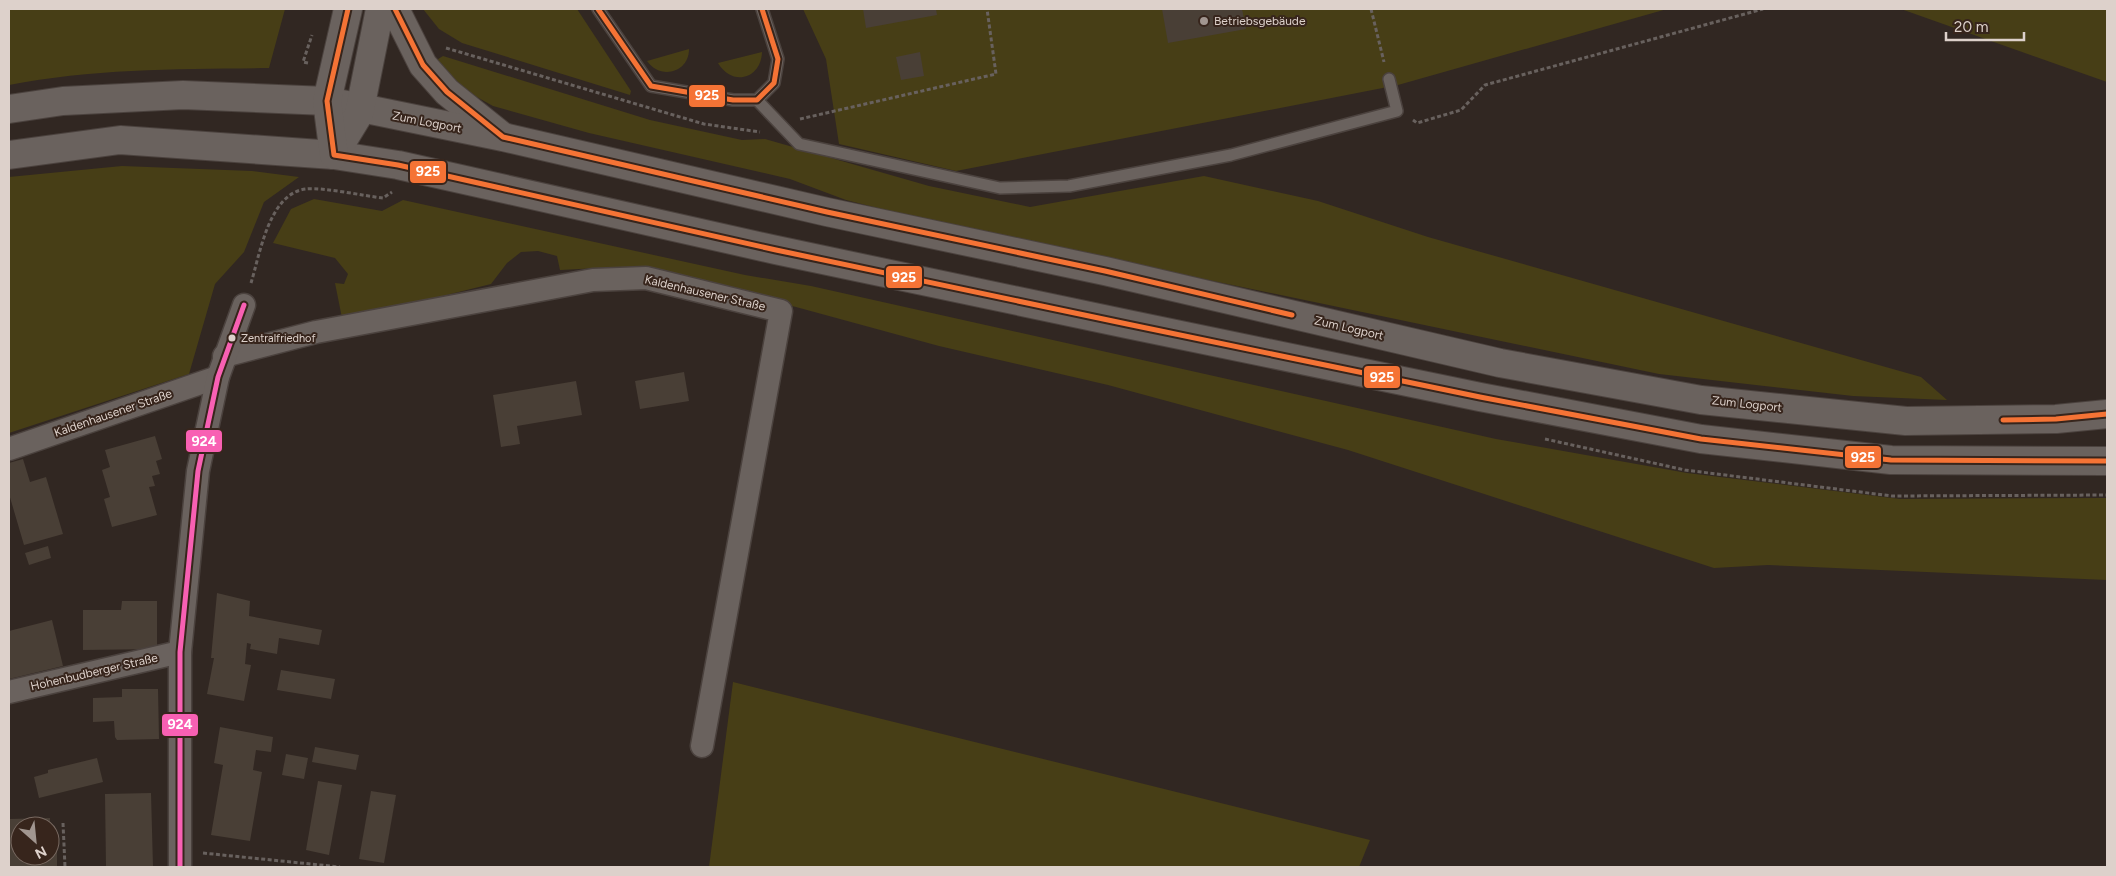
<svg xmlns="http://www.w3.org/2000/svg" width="2116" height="876" font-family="Figtree,sans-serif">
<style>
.green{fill:#473e16}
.building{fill:#493f36}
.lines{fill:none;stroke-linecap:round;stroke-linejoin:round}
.lane-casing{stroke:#4b423e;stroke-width:14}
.street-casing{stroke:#4b423e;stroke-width:25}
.secondary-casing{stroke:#4b423e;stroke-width:30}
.path{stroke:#68615e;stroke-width:3;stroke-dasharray:4 2.5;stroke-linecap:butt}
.lane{stroke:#6a625e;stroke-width:11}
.street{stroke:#6a625e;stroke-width:22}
.secondary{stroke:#6a625e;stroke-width:28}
.bus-1-casing{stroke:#37251c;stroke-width:9}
.bus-2-casing{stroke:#37251c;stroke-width:9}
.bus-1{stroke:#f57335;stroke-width:5}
.bus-2{stroke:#f860b3;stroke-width:5}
.poi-dot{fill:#a19690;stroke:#37251c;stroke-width:2}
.bus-dot{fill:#ddd1cb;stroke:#37251c;stroke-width:2}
.labels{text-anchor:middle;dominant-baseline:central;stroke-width:4;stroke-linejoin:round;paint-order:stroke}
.bus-label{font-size:11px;fill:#ddd1cb;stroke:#37251c;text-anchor:start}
.poi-label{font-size:12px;fill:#ddd1cb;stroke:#37251c;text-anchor:start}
.street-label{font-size:12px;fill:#ddd1cb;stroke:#37251c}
.line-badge{stroke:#37251c;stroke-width:2}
.badge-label{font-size:14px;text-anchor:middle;font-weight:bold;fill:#fff}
</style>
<rect width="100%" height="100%" fill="#312722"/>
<!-- green -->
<g class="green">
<path d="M9,9H285L269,68C182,69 94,68 9,85Z"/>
<polygon points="423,9 577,9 631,91 630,95 462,43 439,29"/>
<polygon points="803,9 1667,9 1398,85 956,171 839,144 826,59"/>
<polygon points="1901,9 2107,9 2107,82"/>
<path d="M689,49C689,73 660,80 647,61Z"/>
<path d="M762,52C761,79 732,87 718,63Z"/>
<polygon points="443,56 650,120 742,140 765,139 929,186 1030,207 1204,176 1318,201 1428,237 1921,377 1947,400 1853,396 1659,374 945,225 846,200 790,179 589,133 493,106 457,86 435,61"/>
<polygon points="122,166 252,171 299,177 264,202 244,252 215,284 189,374 9,433 9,177"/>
<polygon points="314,199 382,211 403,200 745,275 811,286 1496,439 1687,473 1900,499 2107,498 2107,580 1768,565 1714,568 1348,450 1108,385 939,346 796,307 647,273 599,268 560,270 557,256 538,251 521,252 507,263 491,284 398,307 342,318 335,283 344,284 348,274 335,258 273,243 291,209"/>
<polygon points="733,682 1370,840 1359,867 709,867"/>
</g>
<!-- building -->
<g class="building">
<polygon points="863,9 936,9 937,15 866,28"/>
<polygon points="1162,9 1242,9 1246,29 1168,43"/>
<polygon points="920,52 924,76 901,80 896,57"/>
<polygon points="684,372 689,401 640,409 635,381"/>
<polygon points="576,381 582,415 517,426 520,444 501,447 493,395"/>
<polygon points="155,436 162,459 156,461 160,474 152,476 155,486 149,487 157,515 112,527 104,499 110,497 102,470 110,467 105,450"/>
<polygon points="23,459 30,482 46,477 63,534 24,545 9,494 9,463"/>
<polygon points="48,546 51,558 29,565 25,553"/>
<polygon points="217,593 250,601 249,616 322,630 319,645 279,638 277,654 250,649 251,644 247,643 245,664 251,665 244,701 207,694 214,658 211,658"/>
<polygon points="122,601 157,601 157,649 83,650 83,610 121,610"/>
<polygon points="52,620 63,666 9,679 9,631"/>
<polygon points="281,670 335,679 331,699 277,690"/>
<polygon points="122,689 158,689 159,739 117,740 115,737 114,721 93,722 93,698 122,697"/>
<polygon points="220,727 273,737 271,752 256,750 253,770 262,772 250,841 211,835 223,765 214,763"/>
<polygon points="315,747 359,755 356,770 312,762"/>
<polygon points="286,754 308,758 304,779 282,775"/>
<polygon points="97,758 103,782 39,798 34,777 48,773 48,770"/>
<polygon points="318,781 342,785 329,855 306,850"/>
<polygon points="371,791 396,795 384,863 359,859"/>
<polygon points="151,793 153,867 106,867 105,794"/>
<polygon points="50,818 50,826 20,826 20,856 50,856 50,830 57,831 57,866 9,867 9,819"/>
</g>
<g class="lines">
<!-- lane casing -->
<g class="lane-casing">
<g id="lane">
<polyline points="598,9 651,86 733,100 757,100 774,83 778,59 762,9"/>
<polyline points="757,100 799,144 1000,188 1069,186 1231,155 1397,111 1389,79"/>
</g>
</g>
<!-- street casing -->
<g class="street-casing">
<g id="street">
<polyline points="224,356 316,332 593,280 646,278 781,311 702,746"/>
<polyline points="9,449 218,377"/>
<polyline points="9,692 180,652"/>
<polyline points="180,867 180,652 198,471 218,377 244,305"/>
</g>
</g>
<!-- secondary casing -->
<g class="secondary-casing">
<g id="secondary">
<polyline points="395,9 423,65 447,92 502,136"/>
<polyline points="9,109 63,101 183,95 327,101 503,137 827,212 1105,271 1500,363 1701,400 1906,421 2056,419 2107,414"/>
<polyline points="9,155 120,140 334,155 398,165 776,250 1127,324 1480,397 1701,439 1891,460 2107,461"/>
<polyline points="334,155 359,114 380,9"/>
<polyline points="334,155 327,101 348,9"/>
</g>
</g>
<!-- path -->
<g class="path">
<polyline points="1371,9 1384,62"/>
<polyline points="446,48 704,124 760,132"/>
<polyline points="308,63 303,62 312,35"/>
<polyline points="800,119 996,74 987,9"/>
<polyline points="1413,120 1417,123 1461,110 1485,85 1763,9"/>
<path d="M251,283C260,254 269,193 306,189C324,187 364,196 383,198L392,192"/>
<polyline points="1545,439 1685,470 1892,496 2107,495"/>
<polyline points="63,823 65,867"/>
<polyline points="203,853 340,867"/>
</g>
<!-- lane -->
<use href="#lane" class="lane"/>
<!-- street -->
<use href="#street" class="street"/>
<!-- secondary -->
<use href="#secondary" class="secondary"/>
<!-- bus-1 casing -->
<g class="bus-1-casing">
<g id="bus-1">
<polyline points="348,9 327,101 334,155 398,165 776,250 1127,324 1480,397 1701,439 1891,460 2107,461"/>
<polyline points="395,9 423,65 447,92 503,137 827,212 1105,271 1292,315"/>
<polyline points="598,9 651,86 733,100 757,100 774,83 778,59 762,9"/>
<polyline points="2003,420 2056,419 2107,414"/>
</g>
</g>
<!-- bus-2 casing -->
<g class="bus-2-casing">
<polyline id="bus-2" points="180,867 180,652 198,471 218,377 244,305"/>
</g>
<!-- bus-1 -->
<use href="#bus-1" class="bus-1"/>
<!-- bus-2 -->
<use href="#bus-2" class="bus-2"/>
</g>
<!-- markers -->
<circle class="poi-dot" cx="1204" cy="21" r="5"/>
<circle class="bus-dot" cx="232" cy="338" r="4.5"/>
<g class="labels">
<!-- bus labels -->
<g class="bus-label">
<text x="241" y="338">Zentralfriedhof</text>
</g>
<!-- poi labels -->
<g class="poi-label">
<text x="1214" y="21">Betriebsgebäude</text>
</g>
<!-- street labels -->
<g class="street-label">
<text transform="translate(427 122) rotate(11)">Zum Logport</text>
<text transform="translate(705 293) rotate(13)">Kaldenhausener Straße</text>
<text transform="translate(1349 328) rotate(13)">Zum Logport</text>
<text transform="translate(1747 404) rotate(6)">Zum Logport</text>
<text transform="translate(113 413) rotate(-19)">Kaldenhausener Straße</text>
<text transform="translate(94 672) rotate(-13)">Hohenbudberger Straße</text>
</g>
</g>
<g class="line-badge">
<rect x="688" y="84" width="38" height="24" rx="5" fill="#f57335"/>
<rect x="409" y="160" width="38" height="24" rx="5" fill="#f57335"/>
<rect x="885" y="265" width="38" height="24" rx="5" fill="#f57335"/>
<rect x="1363" y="365" width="38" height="24" rx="5" fill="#f57335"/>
<rect x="185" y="429" width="38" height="24" rx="5" fill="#f860b3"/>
<rect x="1844" y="445" width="38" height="24" rx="5" fill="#f57335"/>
<rect x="161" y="713" width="38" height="24" rx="5" fill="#f860b3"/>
</g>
<g class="badge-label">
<text x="707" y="100">925</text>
<text x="428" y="176">925</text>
<text x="904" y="282">925</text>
<text x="1382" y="382">925</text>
<text x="204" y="446">924</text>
<text x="1863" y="462">925</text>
<text x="180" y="729">924</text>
</g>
<!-- border -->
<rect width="2116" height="876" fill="none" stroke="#ddd1cb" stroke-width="20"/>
<!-- north arrow -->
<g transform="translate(35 841) rotate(153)"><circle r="24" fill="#37251c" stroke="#796a62"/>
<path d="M0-4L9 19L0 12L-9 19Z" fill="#a19690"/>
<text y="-8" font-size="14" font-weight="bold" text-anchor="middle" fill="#ddd1cb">N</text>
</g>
<!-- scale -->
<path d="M1946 32v8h78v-8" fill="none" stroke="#ddd1cb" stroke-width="2.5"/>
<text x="1954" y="32" font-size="15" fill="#ddd1cb" stroke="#37251c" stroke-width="4" paint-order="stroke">20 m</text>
</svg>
